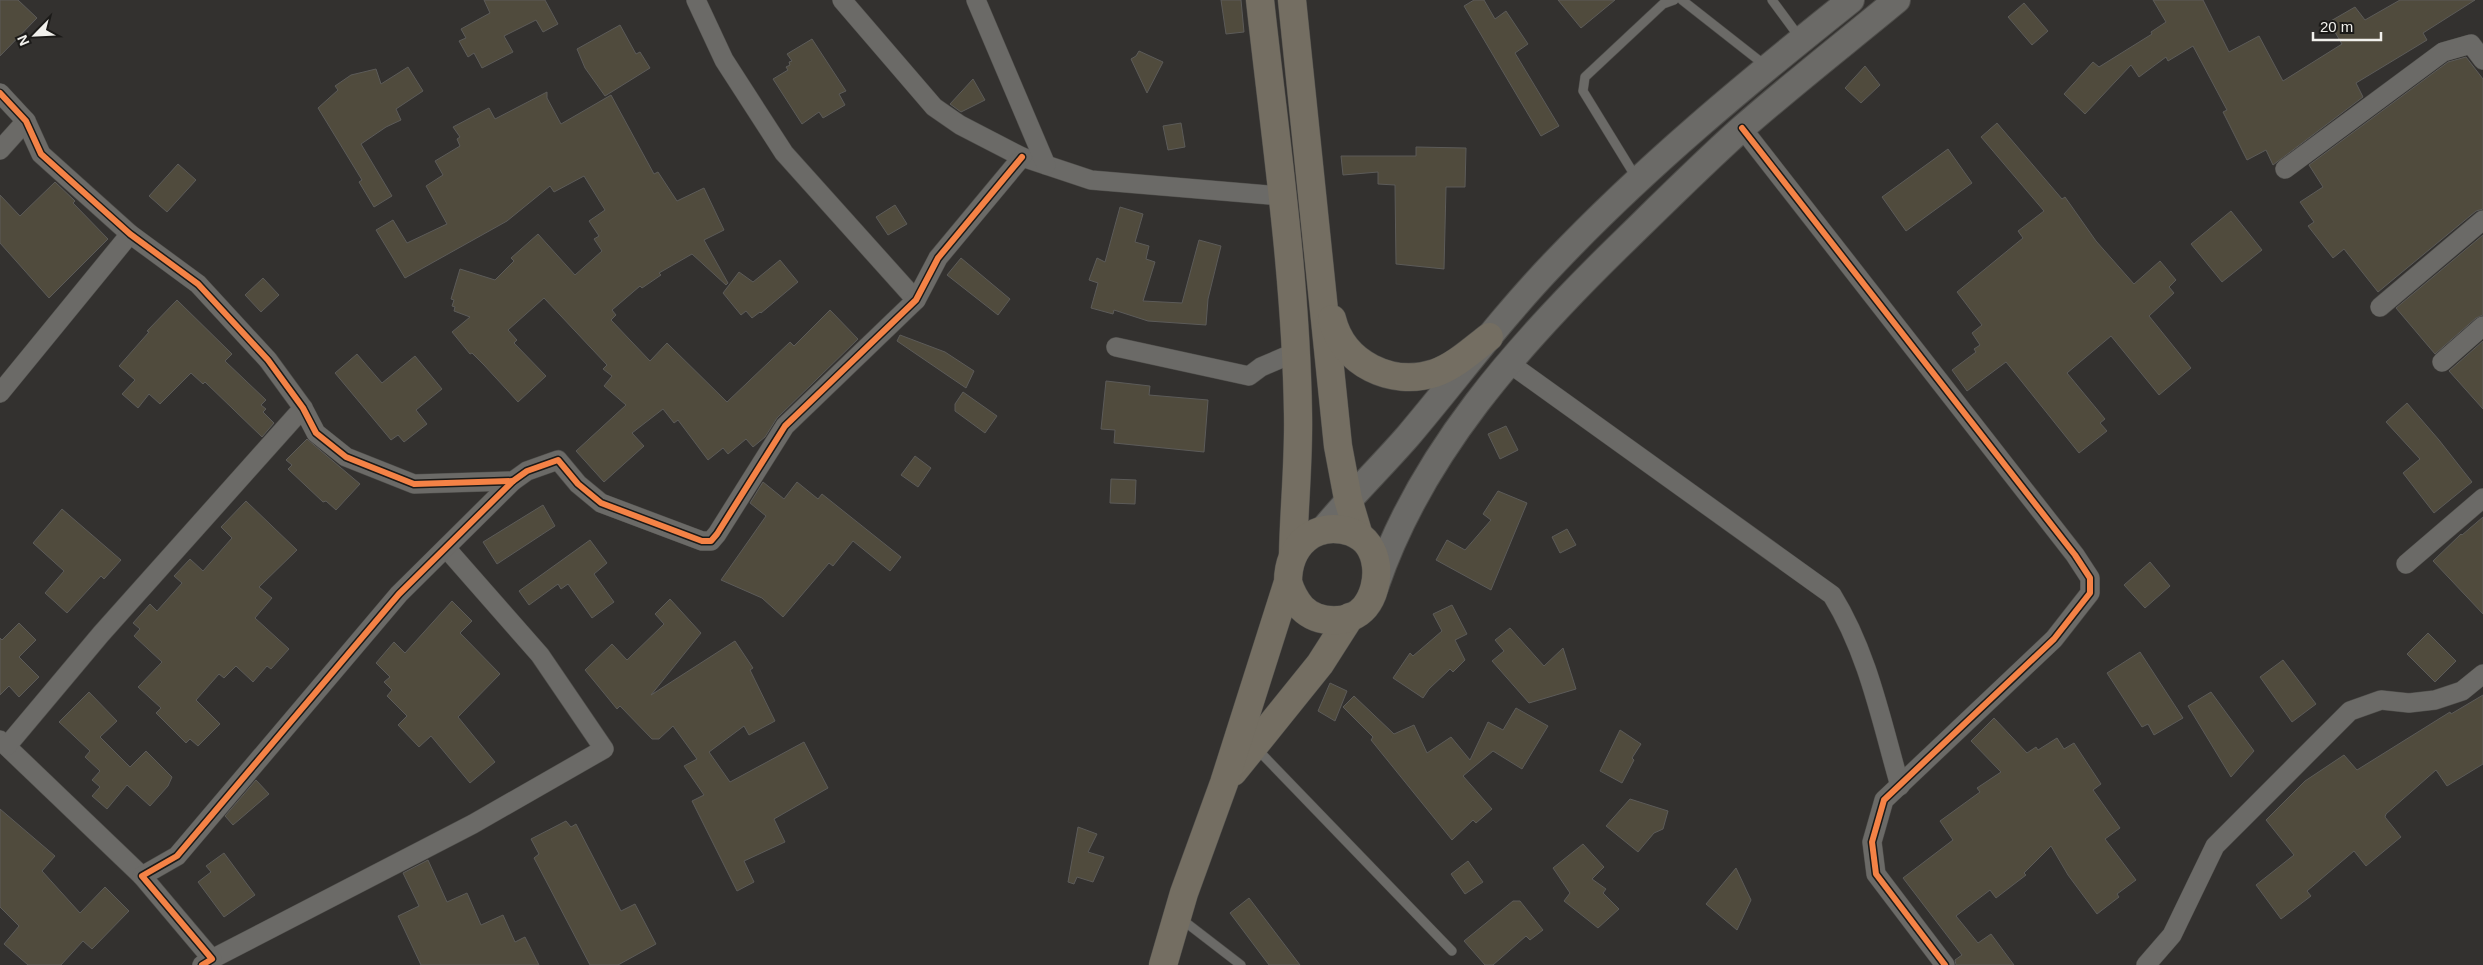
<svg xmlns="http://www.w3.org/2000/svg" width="2483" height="965" font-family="Helvetica,sans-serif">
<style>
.building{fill:#504b3d;stroke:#5c5b59}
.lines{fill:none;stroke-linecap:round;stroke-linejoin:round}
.lane-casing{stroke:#4e4d4a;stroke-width:10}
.street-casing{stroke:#4e4d4a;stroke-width:20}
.secondary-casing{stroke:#4e4d4a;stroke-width:28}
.highway-casing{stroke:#4e4d4a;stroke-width:29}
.lane{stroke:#6b6a67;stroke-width:9}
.street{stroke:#6b6a67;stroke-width:19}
.secondary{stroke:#6b6a67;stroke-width:26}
.highway{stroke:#746e62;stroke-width:28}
.cycleway-casing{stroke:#1b1a18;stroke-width:9}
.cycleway{stroke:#f48246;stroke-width:6}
</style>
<rect width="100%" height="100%" fill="#33312f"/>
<!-- building -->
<g class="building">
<polygon points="0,0 18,0 37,18 0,56"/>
<polygon points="484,0 545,0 558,24 543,32 536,20 504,36 513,52 482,68 474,53 468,57 459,41 466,38 461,29 490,13"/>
<polygon points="1221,0 1241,0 1244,32 1226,34"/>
<polygon points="1474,0 1484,0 1495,19 1506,11 1528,44 1515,53 1559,126 1541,136 1464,6"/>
<polygon points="1558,0 1615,0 1581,28"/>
<polygon points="2153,0 2203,0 2229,52 2259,36 2283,81 2342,44 2329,22 2355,7 2365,20 2400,0 2475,0 2423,33 2427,40 2356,83 2363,97 2273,165 2266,150 2247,160 2223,112 2227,110 2193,46 2168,61 2166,57 2139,77 2131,65 2085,114 2064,94 2093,62 2099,67 2152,34 2151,32 2166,22"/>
<polygon points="2024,3 2048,31 2032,45 2008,17"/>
<polygon points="620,25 636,54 640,52 650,68 605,96 585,68 577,49"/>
<polygon points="812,39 846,91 839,94 845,105 823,118 819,112 802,124 773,79 788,70 786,67 790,65 789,62 792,61 787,54"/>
<polygon points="1139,51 1163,62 1147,93 1131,59 1136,56"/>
<polygon points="2466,57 2483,79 2483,209 2476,211 2378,292 2344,249 2333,258 2308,226 2314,222 2300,202 2323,187 2309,165 2448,62"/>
<polygon points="1865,66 1880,85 1861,103 1845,88"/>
<polygon points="408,67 423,91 396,109 401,120 386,127 361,144 392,196 374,207 359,182 362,180 318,108 338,90 335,86 351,75 376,69 381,84"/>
<polygon points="973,79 985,100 961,112 950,104"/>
<polygon points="547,92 547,98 561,124 611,95 654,174 658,172 677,201 704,188 724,230 704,240 728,283 726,285 692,254 659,273 661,275 642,288 640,286 612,310 616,315 611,320 650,361 667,343 727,402 790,342 794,346 830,310 858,339 777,418 765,437 753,447 746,439 728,454 723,448 708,460 678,420 674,423 663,409 632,433 644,446 604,482 576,451 626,405 604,386 612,376 603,369 607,365 544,298 508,330 517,340 514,343 546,376 518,402 484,365 472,353 470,354 452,332 470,317 454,311 455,307 452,306 454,300 451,299 460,269 495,280 514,261 511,258 538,234 575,275 602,251 594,239 599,236 589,221 605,210 584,176 554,192 550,186 507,221 405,278 376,230 393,220 407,243 447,224 426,186 443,175 435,161 460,146 457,139 460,137 453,127 489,108 495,119"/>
<polygon points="1181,123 1185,147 1168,150 1163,126"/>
<polygon points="1997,123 2062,199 2065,197 2096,241 2134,284 2160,261 2176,280 2169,287 2174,293 2149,316 2191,368 2159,395 2111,336 2067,373 2105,419 2100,423 2107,431 2079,453 2006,362 1967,391 1952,370 1976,352 1974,349 1980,345 1972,333 1982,325 1957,292 2023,238 2018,231 2044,211 1981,137"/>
<polygon points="1416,147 1466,148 1465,187 1446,187 1444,269 1396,264 1395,185 1378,184 1378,172 1343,175 1341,156 1416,156"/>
<polygon points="1948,149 1972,183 1906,231 1882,197"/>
<polygon points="178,164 196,180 167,212 149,196"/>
<polygon points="55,182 75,201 73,203 108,239 49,298 0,243 0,195 20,216"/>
<polygon points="895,205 907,224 888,235 876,217"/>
<polygon points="1120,207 1143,214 1135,242 1149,246 1146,259 1155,262 1143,301 1182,303 1199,240 1221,246 1208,299 1206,325 1148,321 1114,310 1113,314 1091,308 1098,283 1089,280 1097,258 1105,262"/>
<polygon points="2231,211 2262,250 2222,282 2191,244"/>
<polygon points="2483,235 2483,315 2476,318 2435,354 2396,308"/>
<polygon points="961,258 1010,299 998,315 947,275"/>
<polygon points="780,260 798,282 761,313 760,312 752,318 746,311 741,315 723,293 739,272 753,282"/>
<polygon points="263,278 279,295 261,312 245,295"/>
<polygon points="177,300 232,354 225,361 266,400 261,405 266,409 263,412 274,423 262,437 205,382 203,384 191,373 160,404 149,394 138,408 122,394 135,380 119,366 149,332 147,331"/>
<polygon points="900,335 945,352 974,371 966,388 897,341"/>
<polygon points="2483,341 2483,409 2449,371"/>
<polygon points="357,354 382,383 415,356 442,389 416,410 427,424 404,442 398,435 391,440 335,373"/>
<polygon points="1106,381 1150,386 1149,395 1208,400 1204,452 1114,443 1115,430 1101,429"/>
<polygon points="963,392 997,416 985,433 955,411 955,404"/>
<polygon points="2407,403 2439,440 2472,482 2434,513 2403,473 2420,459 2386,422"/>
<polygon points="1506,426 1518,450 1500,459 1488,434"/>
<polygon points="307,439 360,484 336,510 326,501 323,502 288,469 292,465 286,460"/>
<polygon points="915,456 931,468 918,487 901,475"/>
<polygon points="1111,479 1136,480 1135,504 1110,503"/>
<polygon points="763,482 784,499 797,482 818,499 822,494 901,557 890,571 853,541 833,566 829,563 783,617 762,598 721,580 766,516 750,503"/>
<polygon points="1498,491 1527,503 1491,590 1436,560 1447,540 1465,550 1491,520 1483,514"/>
<polygon points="246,501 297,550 259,587 272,598 255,618 289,649 271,669 267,666 253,682 236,666 224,678 219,674 196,700 220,724 198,746 190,739 186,743 156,713 161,708 138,687 162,662 134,636 140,629 133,623 150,604 157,611 182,583 174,576 190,559 203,571 232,538 221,527"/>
<polygon points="543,505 555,526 497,564 483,542"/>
<polygon points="62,509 121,560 104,579 101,576 67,613 45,593 64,571 33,543"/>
<polygon points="2483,517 2483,614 2433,561 2461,534 2462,535"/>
<polygon points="1567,529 1576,545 1560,553 1552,537"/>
<polygon points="590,540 607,563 594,574 614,602 592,618 568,584 561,589 558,584 529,605 519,591"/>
<polygon points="2150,562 2170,586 2145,608 2124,585"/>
<polygon points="670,599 701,633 651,695 735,641 753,668 750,670 775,721 749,735 744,726 709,752 730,782 804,742 828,788 774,819 785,842 744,861 754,882 737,891 692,801 704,795 684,766 697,759 673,726 659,739 652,739 620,706 617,709 585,670 612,644 627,660 664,624 655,614"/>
<polygon points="452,601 472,621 460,633 500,674 458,717 495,762 470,783 431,736 419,747 398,725 407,716 387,696 392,690 384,682 390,677 376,663 394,642 405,653"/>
<polygon points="1452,605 1467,634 1455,640 1465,660 1453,672 1450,669 1429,689 1423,698 1393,678 1410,653 1413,656 1442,631 1433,614"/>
<polygon points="19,623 36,640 19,657 39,677 19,697 9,686 0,695 0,638 2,640"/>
<polygon points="1510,628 1544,666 1563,648 1576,689 1529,703 1492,661 1504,651 1495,640"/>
<polygon points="2428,633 2456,661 2435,682 2407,654"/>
<polygon points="2140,652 2183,718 2154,735 2148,724 2142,727 2107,673"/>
<polygon points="2283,660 2316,704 2292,722 2260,677"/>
<polygon points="1330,683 1347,691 1335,721 1318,711"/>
<polygon points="89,692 117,721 100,737 130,767 146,751 172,777 168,786 150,806 127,785 107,809 92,796 100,787 92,780 100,771 85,757 90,751 59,722"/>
<polygon points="2211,692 2254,751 2231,777 2188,706"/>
<polygon points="2483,695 2483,764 2447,786 2436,770 2386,814 2385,817 2401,837 2366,866 2354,851 2307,891 2311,896 2281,919 2256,885 2294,855 2266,820 2305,781 2344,755 2357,770 2450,712 2451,714"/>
<polygon points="1354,696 1394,734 1414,725 1427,753 1451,737 1470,760 1488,722 1503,730 1516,708 1548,726 1522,769 1493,751 1463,776 1492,809 1476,823 1473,820 1452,840 1371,740 1373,737 1343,707"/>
<polygon points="1994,718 2027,753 2036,747 2038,750 2057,738 2064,749 2074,743 2101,784 2093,790 2120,828 2105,839 2136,880 2117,894 2119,897 2097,914 2068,875 2051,846 2024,873 2026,875 1996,898 1990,890 1956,916 1978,943 1991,934 2014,965 1956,965 1955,960 1962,955 1903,878 1953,840 1940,821 1980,792 1977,788 2001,772 1971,741"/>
<polygon points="1620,730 1641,744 1632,758 1634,760 1622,783 1600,771"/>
<polygon points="256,780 269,794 233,825 225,816"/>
<polygon points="1630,799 1668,811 1663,829 1654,833 1638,852 1606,826"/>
<polygon points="0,809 55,856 42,871 80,913 105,887 129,911 92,949 83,941 61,965 28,965 4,944 19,926 0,907"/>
<polygon points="566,821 571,827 576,824 621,911 635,904 656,944 618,965 590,965 534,858 539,854 531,839"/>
<polygon points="1078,827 1097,834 1088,852 1104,857 1093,882 1077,877 1074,884 1068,882"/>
<polygon points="1583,844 1604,867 1592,879 1606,889 1603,893 1619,909 1598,928 1564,901 1570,893 1553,868"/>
<polygon points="224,853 255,895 224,917 198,882 211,872 206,866"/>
<polygon points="428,860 447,902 467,893 481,925 503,915 515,942 525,937 539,965 421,965 398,916 419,906 403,873"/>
<polygon points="1468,861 1483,882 1465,894 1451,874"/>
<polygon points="1736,868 1751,900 1737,930 1706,904"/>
<polygon points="1249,898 1300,965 1269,965 1230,913"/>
<polygon points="1513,901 1520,901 1543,930 1530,940 1526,936 1493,965 1485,965 1464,941"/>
</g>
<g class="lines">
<!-- lane casing -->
<g class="lane-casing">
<g id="lane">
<polyline points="1682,0 1766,66"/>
<polyline points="1772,0 1800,38"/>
<polyline points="1637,179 1583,91 1585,77 1663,4 1674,0"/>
<polyline points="1256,748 1452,951"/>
<polyline points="1180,918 1241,965"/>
</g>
</g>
<!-- street casing -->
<g class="street-casing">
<g id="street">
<polyline points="696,0 724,60 784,153 916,300"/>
<polyline points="842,0 934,107 960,125 1022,157 1091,180 1282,196"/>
<polyline points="976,0 1046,165"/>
<polyline points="0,93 26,121 41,154 130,234 198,284 268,360 303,408 316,433 346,457 414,484 513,481"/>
<polyline points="1742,128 2075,555 2090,578 2090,593 2054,639 1884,800 1872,842 1876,874 1945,965"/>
<polyline points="0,150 26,121"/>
<polyline points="2285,169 2443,52 2471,44 2483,60"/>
<polyline points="2380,307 2483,220"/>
<polyline points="1116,347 1249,376 1261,367 1296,352"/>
<polyline points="2442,362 2483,326"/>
<path d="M1509,363L1832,595C1868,653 1881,720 1900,786"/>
<polyline points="0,393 130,234"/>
<polyline points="2406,564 2483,498"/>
<polyline points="0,740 142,876"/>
<polyline points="7,746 101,634 303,408"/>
<polyline points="212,959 473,824 604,749 540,655 446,548"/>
<polyline points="202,965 212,959 142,876 177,856 399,594 513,481 527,471 558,460 578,484 601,503 702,541 711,541 717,534 785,426 916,300 938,258 1022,157"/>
<polyline points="2146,965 2172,935 2215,846 2350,711 2381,700 2409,703 2435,700 2462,691 2483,674"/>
</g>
</g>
<!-- secondary casing -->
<g class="secondary-casing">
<g id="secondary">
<path d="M1322,531C1349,498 1380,468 1408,436C1457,378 1502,317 1554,263C1645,167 1748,82 1851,0"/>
<path d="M1376,585C1421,453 1519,344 1617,248C1658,208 1698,168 1740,130C1791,85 1845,43 1897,0"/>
</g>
</g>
<!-- highway casing -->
<g class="highway-casing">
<g id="highway">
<path d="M1260,0C1275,137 1296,276 1298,414C1299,461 1294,507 1293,554"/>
<polyline points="1292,0 1338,446 1348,499 1359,536"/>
<path d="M1332,319C1343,364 1392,387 1435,373C1455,366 1472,350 1489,337"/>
<polyline points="1233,772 1320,664 1350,617"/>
<path d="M1163,965L1184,893L1224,783L1288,582C1288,546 1314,520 1351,532C1382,543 1382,586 1365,607C1350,625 1318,624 1302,608C1295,600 1291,592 1288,582"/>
</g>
</g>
<!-- lane -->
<use href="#lane" class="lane"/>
<!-- street -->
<use href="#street" class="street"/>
<!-- secondary -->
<use href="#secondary" class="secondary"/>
<!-- highway -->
<use href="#highway" class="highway"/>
<!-- cycleway casing -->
<g class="cycleway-casing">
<g id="cycleway">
<polyline points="0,93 26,121 41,154 130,234 198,284 268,360 303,408 316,433 346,457 414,484 513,481"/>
<polyline points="1742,128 2075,555 2090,578 2090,593 2054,639 1884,800 1872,842 1876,874 1945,965"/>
<polyline points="202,965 212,959 142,876 177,856 399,594 513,481 527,471 558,460 578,484 601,503 702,541 711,541 717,534 785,426 916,300 938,258 1022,157"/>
</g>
</g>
<!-- cycleway -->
<use href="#cycleway" class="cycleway"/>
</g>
<!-- north arrow -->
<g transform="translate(35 35) rotate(246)" stroke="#1b1a18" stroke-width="4" paint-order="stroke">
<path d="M0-4L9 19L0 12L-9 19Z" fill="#f1f0ec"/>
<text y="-8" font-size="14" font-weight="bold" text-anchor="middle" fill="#f1f0ec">N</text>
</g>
<!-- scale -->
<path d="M2313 32v8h68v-8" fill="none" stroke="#f1f0ec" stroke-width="2.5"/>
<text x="2320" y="32" font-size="15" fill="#f1f0ec" stroke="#1b1a18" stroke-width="4" paint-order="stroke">20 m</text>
</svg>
